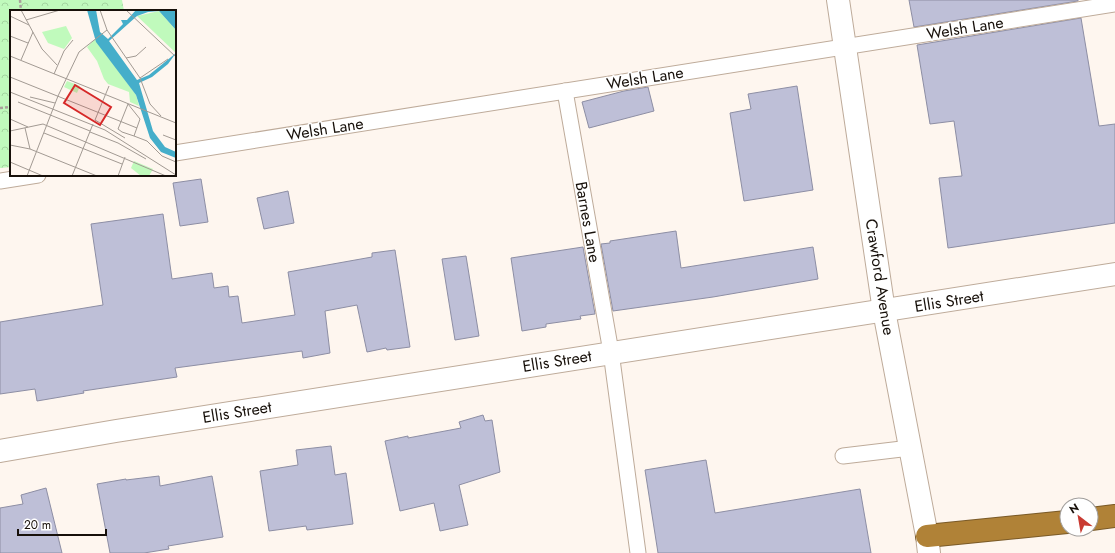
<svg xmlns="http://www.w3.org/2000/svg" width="1115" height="553" font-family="Jost,sans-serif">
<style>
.park{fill:url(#park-crowns)}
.building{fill:#bebfd7;stroke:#8d8ea4}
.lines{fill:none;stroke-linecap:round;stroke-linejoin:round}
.service-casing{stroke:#beab9a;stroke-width:17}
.minor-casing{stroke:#beab9a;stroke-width:24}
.tertiary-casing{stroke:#beab9a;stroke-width:24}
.motorway-casing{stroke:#7a5a27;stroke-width:24}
.path{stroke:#a9a19b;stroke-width:2.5;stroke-dasharray:3 2;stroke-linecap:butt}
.service{stroke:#fff;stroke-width:15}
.minor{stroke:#fff;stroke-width:22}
.tertiary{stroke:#fff;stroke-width:22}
.motorway{stroke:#b08237;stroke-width:22}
.labels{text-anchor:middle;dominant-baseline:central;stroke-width:3;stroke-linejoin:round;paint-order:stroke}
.street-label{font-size:16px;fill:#17100a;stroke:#fff}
.inset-road{fill:none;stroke:#a29a93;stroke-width:1}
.view{fill:#d62828;fill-opacity:0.15;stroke:#d62828;stroke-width:2}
.inset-edge{fill:none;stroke:#17100a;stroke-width:2}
</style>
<defs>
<pattern id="park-crowns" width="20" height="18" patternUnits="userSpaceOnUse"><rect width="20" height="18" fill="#c0fabc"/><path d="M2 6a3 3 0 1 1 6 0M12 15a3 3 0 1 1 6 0" fill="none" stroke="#a4d5a0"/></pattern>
</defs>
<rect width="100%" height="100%" fill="#fef6ef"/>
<!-- park -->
<polygon class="park" points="0,0 122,0 124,11 11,11 11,167 0,168"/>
<!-- building -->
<g class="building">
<polygon points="909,0 1078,0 1078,1 914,27"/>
<polygon points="1081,18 1099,126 1115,124 1115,223 948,248 939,178 962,176 954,121 930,124 917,45"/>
<polygon points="797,86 813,190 744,201 730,113 751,109 748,94"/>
<polygon points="648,87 654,111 589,128 582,102 624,91"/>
<polygon points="201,179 208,222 180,226 173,183"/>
<polygon points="288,191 294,223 264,229 257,198"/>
<polygon points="163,214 172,279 212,273 214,288 228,286 229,297 238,296 242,323 295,315 288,272 372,257 372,253 395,250 410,347 387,350 386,348 367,352 357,305 325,311 330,353 303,358 302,351 175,368 177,377 83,391 84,393 37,401 35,389 0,394 0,322 103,305 91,224"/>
<polygon points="676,231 681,268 813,247 818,279 713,297 613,311 601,244 610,243 610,241"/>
<polygon points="583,247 595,314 580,316 581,319 546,324 546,327 522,331 511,258"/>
<polygon points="466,256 479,336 455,340 442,259"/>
<polygon points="483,415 485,421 492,420 500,472 459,485 468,525 440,531 434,503 400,511 385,441 408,436 408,438 461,428 459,422"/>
<polygon points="331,446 335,475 346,473 353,524 307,530 306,526 269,531 260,471 298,465 296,450"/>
<polygon points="706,460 715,513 860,489 871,553 658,553 645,470"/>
<polygon points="159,476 160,486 212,476 223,537 168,546 169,549 144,553 110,553 97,484 126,479 126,480"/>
<polygon points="46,488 62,553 0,553 0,508 23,504 21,495"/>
</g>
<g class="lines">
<!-- service casing -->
<g class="service-casing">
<g id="service">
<polyline points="565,91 611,352 638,553"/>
<polyline points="175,153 1115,4"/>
<polyline points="0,181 38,175"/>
<polyline points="843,456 910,448"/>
</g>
</g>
<!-- minor casing -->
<g class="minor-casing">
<polyline id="minor" points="0,451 116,431 1115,274"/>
</g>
<!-- tertiary casing -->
<g class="tertiary-casing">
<polyline id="tertiary" points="838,0 884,311 927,536 929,553"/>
</g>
<!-- motorway casing -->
<g class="motorway-casing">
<g id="motorway">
<polyline points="1091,519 1115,516"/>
<polyline points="927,536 1067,522"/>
</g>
</g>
<!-- path -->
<g class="path">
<polyline points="20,0 21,11"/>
<polyline points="0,108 11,107"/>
</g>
<!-- service -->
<use href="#service" class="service"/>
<!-- minor -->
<use href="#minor" class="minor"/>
<!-- tertiary -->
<use href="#tertiary" class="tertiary"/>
<!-- motorway -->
<use href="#motorway" class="motorway"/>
</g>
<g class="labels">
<!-- street labels -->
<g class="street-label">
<text transform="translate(965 28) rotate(-9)">Welsh Lane</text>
<text transform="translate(645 78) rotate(-9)">Welsh Lane</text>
<text transform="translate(325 129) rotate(-9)">Welsh Lane</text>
<text transform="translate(588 222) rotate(80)">Barnes Lane</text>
<text transform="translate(880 277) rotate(81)">Crawford Avenue</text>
<text transform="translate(949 301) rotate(-9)">Ellis Street</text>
<text transform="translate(557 361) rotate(-9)">Ellis Street</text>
<text transform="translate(237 412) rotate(-9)">Ellis Street</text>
</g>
</g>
<!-- overview -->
<g transform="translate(10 10)">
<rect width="166" height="166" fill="#fef6ef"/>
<path d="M149,1L166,20V43L127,6Z" fill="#c0fabc"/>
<path d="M124,151L143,159L139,166H131L121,158Z" fill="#c0fabc"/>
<path d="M56,16L62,28L54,39L38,33L32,22ZM85,29L126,85L129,96L120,92L119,82L98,74L94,69L87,51L77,37ZM57,71L70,76L67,83L54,77Z" fill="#c0fabc"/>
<path d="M77,0H86L90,22L98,29L113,14L111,10H117L126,0H166V20L149,1L138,2L127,6L99,31L127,70L139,65L166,43L158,54L142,67L129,73L143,121L155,137L166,142V148L151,142L140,128L126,85L86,32Z" fill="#45aeca"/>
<path class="inset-road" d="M11,0L32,39L47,55M90,0L97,20L130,68L140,94L151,106M116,0L166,47M0,6L19,15M16,10L50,0M0,26L18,33M0,46L166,113M116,48L126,46L136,37M11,50L23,22M44,64L54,41L63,30M0,67L127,118M130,68L158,49M0,82L95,120L166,165M20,87L45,93M8,92L80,121M0,109L18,117M85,110L99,76M85,110L115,128M15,118L20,139M0,121L33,114L156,166M80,122L108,133L136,149M34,123L112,154M153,125L166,130M124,126L130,109L118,94L108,119L112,122L124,126L137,131L152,146L166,152M0,135L20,139L87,166M0,152L33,166M17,166L48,86L69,42L97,20M62,166L83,114M108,166L115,147"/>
<path class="view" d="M65,75L101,97L90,115L54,93Z"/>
<rect width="166" height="166" class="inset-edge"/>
</g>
<!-- north arrow -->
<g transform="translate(1079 517) rotate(329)"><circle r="19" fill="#ffffff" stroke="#a29f9d"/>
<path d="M0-3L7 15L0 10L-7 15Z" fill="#c93b32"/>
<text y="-6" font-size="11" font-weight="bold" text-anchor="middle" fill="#17100a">N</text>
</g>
<!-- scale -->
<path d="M18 529v6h88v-6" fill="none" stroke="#17100a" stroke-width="2"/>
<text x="24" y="529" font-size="12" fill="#17100a" stroke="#ffffff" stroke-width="3" paint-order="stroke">20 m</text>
</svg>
